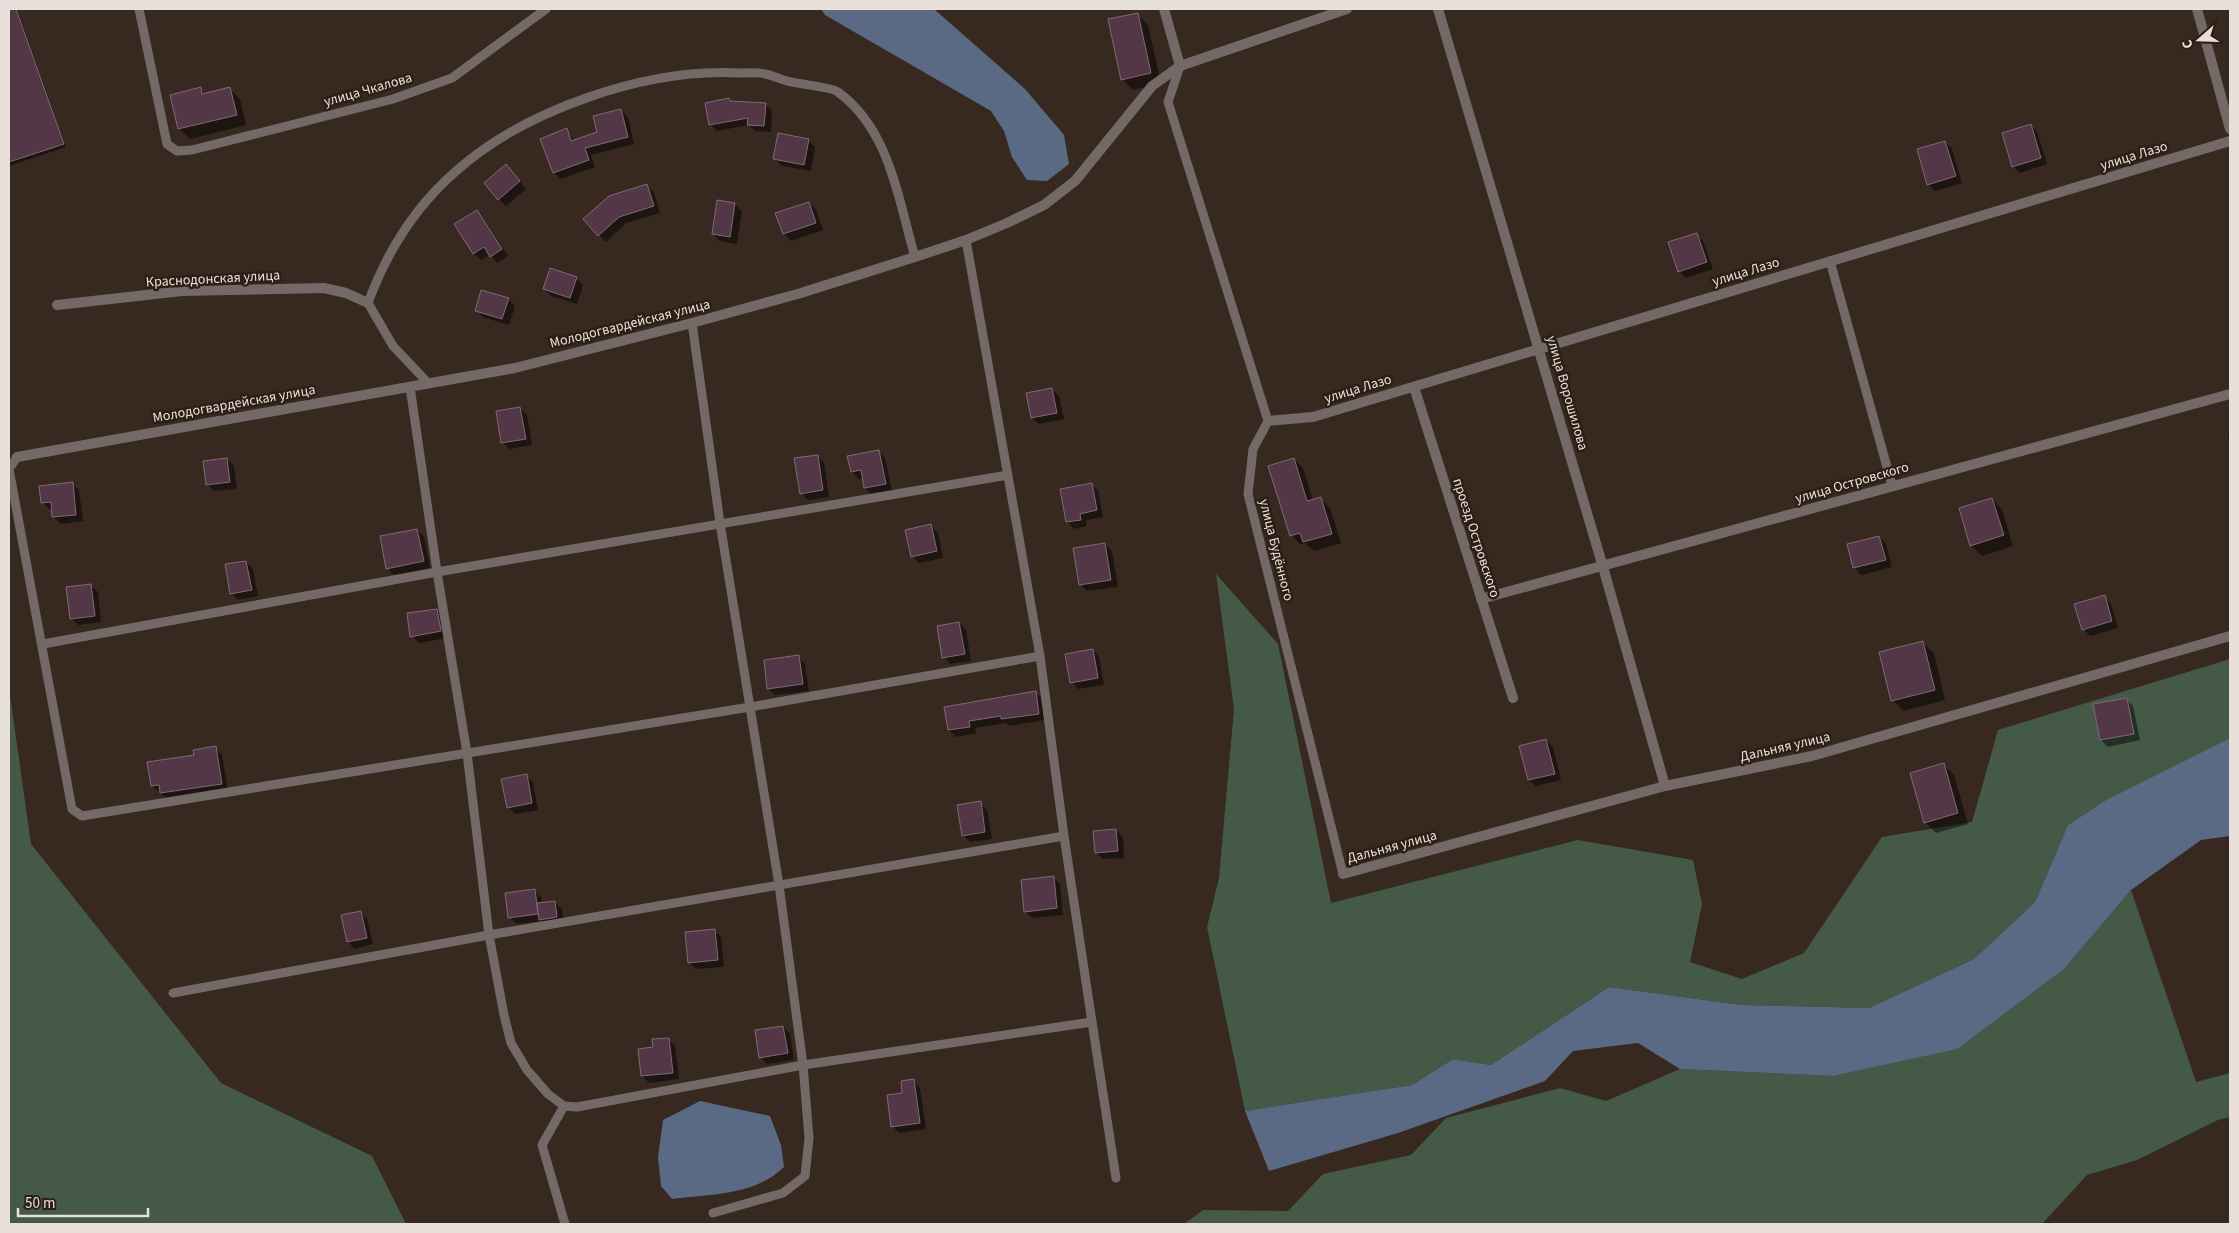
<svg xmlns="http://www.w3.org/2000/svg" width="2239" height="1233" font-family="'Source Sans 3',sans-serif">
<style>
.green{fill:#445a46}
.water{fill:#5a6984}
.shadow{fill:#0007}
.building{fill:#533746;stroke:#7e6b75}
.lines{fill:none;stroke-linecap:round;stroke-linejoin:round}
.service{stroke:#736a68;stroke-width:9}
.minor{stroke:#736a68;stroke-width:10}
.tertiary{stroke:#736a68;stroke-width:10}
.labels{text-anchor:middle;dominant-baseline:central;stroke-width:5;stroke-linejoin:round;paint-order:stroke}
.street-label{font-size:14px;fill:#eae0da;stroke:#2d1f16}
</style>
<rect width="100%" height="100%" fill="#37291f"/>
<!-- green -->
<g class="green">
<polygon points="1216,574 1278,644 1331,903 1578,840 1693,860 1702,904 1690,962 1742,979 1804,953 1882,837 1972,822 1998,730 2230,659 2230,738 2106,800 2068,825 2035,902 1974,959 1869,1008 1741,1005 1609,987 1491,1065 1453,1059 1412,1085 1245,1111 1207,927 1219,878 1234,709"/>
<polygon points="9,688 31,844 221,1083 372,1156 406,1224 9,1224"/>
<polygon points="2131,890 2196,1082 2230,1073 2230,1117 2218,1120 2137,1160 2087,1175 2042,1224 1184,1224 1203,1210 1288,1211 1323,1174 1411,1155 1446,1118 1560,1088 1606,1101 1680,1069 1832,1076 2065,968"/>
</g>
<!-- water -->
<g class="water">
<polygon points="821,9 934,9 1025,89 1064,135 1069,164 1047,181 1027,180 1012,157 1004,131 991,111 825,15"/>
<polygon points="2230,738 2230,836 2201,840 2131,890 2065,968 1957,1049 1832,1076 1680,1069 1638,1043 1573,1051 1545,1081 1398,1133 1269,1171 1245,1111 1412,1085 1453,1059 1491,1065 1609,987 1741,1005 1869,1008 1974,959 2035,902 2068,825 2106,800"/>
<path d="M700,1101L770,1116L781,1145L784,1167C754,1196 711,1194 672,1199L661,1186L658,1157L663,1120Z"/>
</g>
<!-- shadow -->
<g class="shadow">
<polygon points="9,9 17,9 66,147 9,166"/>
<polygon points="1137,14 1148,25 1161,83 1133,90 1122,79"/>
<polygon points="200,89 206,94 230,89 240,99 246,125 190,139 179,128"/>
<polygon points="729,99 732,102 765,104 772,111 771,132 755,131 749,125 717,131 710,124"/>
<polygon points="621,110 628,117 634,144 591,155 595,167 561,179 554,173 566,130 575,141 599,132"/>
<polygon points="2030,125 2037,132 2047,164 2020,173 2013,166"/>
<polygon points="808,140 815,147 811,171 782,166 775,159"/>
<polygon points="1945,142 1952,149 1962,183 1935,191 1928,184"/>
<polygon points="513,173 526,189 506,206 499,199"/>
<polygon points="647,186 654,192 660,213 626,223 606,242 599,235"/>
<polygon points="809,203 816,210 823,230 791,241 784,234"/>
<polygon points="735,204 742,211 737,244 720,241 713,234"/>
<polygon points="476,211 483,218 508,256 497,263 490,255 481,260 474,254 456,225"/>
<polygon points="1696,234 1703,241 1713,269 1686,278 1679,271"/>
<polygon points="576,278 583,285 577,304 551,296 544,289"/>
<polygon points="508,299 515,306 509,325 483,317 476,310"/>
<polygon points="1052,389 1059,396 1064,419 1039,424 1032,418"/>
<polygon points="520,408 527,415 532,445 509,449 503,442"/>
<polygon points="2230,434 2230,445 2228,435"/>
<polygon points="878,451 885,458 892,491 872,495 865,488 863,478 859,479 852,472"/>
<polygon points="818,456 824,463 829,497 808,500 801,493"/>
<polygon points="227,459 234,466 237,489 214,491 207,484"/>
<polygon points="1294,459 1303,468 1313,501 1321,499 1330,508 1341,543 1314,551 1305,543 1300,544 1291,535"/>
<polygon points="72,484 79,490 83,521 61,524 54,517 53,509 49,509 43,502"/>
<polygon points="1091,484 1098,491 1103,517 1086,520 1087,526 1074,529 1068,522"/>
<polygon points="1992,499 2002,510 2013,546 1982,556 1971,545"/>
<polygon points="931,526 938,533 943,558 919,563 912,556"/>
<polygon points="417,530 424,537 430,568 394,575 387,568"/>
<polygon points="1879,537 1886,544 1892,567 1861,575 1855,568 1849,545"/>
<polygon points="1105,544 1112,551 1118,587 1087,591 1080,584"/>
<polygon points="246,562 253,569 258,596 238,600 231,593"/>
<polygon points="91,586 98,592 101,622 78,625 71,618"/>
<polygon points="2104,597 2111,604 2118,628 2090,636 2083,629"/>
<polygon points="436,610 443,617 447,638 419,643 412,636"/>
<polygon points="959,623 966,630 971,661 950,664 944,657"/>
<polygon points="1923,643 1934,653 1945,700 1903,711 1893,700"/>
<polygon points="1093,650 1099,657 1104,685 1078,689 1072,682"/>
<polygon points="798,657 805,664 809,691 775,695 768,688"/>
<polygon points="1035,692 1042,699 1045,720 1009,726 1006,723 975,728 976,733 956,737 949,730"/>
<polygon points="2126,699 2133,706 2140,740 2108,747 2101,740"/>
<polygon points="1546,740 1553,747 1561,780 1536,786 1529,780"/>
<polygon points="215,748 222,755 228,790 168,799 152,786 149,763 196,756"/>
<polygon points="1944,765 1954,775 1968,824 1936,833 1925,822"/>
<polygon points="526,776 533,782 538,810 515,814 508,807"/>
<polygon points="980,803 987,810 992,839 970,842 963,835"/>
<polygon points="1116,830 1123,837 1124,858 1103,859 1096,852"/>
<polygon points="1053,877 1060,884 1063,915 1032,918 1025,911"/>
<polygon points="534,890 541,897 542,904 555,902 562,909 564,923 547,926 542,921 517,924 510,917"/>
<polygon points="360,912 367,919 373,944 355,949 348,942"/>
<polygon points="714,930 721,937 724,967 696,969 689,962"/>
<polygon points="783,1027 790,1034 794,1060 767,1064 760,1057"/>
<polygon points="668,1039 675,1046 679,1079 649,1083 642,1076 655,1048"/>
<polygon points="913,1081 920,1088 926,1129 899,1133 892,1126"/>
</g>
<!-- building -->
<g class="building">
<polygon points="9,9 16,9 64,144 9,162"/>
<polygon points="1138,13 1151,73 1121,80 1108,19"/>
<polygon points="201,87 202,94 230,87 237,115 178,129 170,95"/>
<polygon points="729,98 730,101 766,103 764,126 747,125 748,118 709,125 705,103"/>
<polygon points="621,109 628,137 585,148 589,160 553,173 540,139 567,128 571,141 597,132 593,116"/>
<polygon points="2031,124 2041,158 2012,167 2002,133"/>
<polygon points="778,133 809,139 804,165 773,159"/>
<polygon points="1945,141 1956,176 1927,185 1917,149"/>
<polygon points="506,164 520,181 498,200 484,183"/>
<polygon points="647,184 654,206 619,217 598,236 583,219 609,196"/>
<polygon points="717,200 735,203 730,237 712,234"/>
<polygon points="809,202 816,223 783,234 775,213"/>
<polygon points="477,210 502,249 490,257 484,247 473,254 454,224"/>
<polygon points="1697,233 1707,262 1678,272 1668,242"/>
<polygon points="550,268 577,277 570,298 543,289"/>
<polygon points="481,290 509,298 502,319 475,311"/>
<polygon points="1052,388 1057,413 1031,418 1026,393"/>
<polygon points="520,407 526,439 501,443 496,411"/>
<polygon points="879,450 886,484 864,488 861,470 851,472 847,456"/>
<polygon points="818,455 823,490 800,494 794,458"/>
<polygon points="227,458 230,482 206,485 203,461"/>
<polygon points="1294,458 1307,501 1321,497 1332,534 1303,542 1300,533 1290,536 1268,466"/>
<polygon points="73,482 76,515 52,517 51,502 41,503 39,486"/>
<polygon points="1092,483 1097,510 1080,514 1081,520 1066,522 1060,489"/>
<polygon points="1992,498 2004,535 1970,546 1959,508"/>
<polygon points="931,524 937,551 911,557 905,530"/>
<polygon points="417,529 424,561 386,569 380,536"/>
<polygon points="1879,536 1886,560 1853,568 1847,544"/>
<polygon points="1105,543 1111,580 1079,585 1073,548"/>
<polygon points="246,561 252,590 230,594 225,564"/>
<polygon points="91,584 95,616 70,619 66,587"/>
<polygon points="2105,595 2112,621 2082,630 2074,604"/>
<polygon points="437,609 441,631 410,637 407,613"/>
<polygon points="959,622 965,654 942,658 937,626"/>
<polygon points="1923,641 1935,690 1891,701 1879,652"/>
<polygon points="1093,649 1098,678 1070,683 1065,654"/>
<polygon points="799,655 803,684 767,689 764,660"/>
<polygon points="1036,691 1039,714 1001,719 1001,716 969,721 970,727 948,730 944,707"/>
<polygon points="2127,698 2134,734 2100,740 2093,704"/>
<polygon points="1546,739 1555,774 1528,780 1519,746"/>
<polygon points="216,746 222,784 160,793 159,785 151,786 147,762 194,755 193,750"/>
<polygon points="1944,763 1958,813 1924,823 1910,773"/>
<polygon points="527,774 532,803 507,808 501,779"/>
<polygon points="981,801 985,832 962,836 957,805"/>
<polygon points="1116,829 1118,851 1095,853 1093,831"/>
<polygon points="1054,876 1057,908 1024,912 1021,880"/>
<polygon points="535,889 538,914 508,918 505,893"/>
<polygon points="555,901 557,917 539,920 537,903"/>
<polygon points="361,911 367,938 347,942 341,915"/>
<polygon points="715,929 718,960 688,963 685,932"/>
<polygon points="783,1026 788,1053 759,1058 755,1030"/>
<polygon points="669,1038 673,1073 641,1076 638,1049 653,1047 652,1039"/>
<polygon points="914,1079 920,1123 891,1127 887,1095 902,1093 901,1081"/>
</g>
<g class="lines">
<!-- service -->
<g class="service">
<polyline points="139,9 167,144 177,151 192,150 393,99 452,78 546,9"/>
<polyline points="1180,66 1168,102 1268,421 1253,449 1248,494 1343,874"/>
<polyline points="1830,261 1892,485"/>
<polyline points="692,323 720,523 779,885 803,1065 809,1138 805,1176 783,1193 713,1213"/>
<path d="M429,384L393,346L368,303C386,254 415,207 455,172C524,110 646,68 739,73C747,73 757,72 765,74C772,75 780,79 787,81C798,84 832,87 838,92C890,130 898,199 915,257"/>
<polyline points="410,387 437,572 467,753 489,935 504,1015 511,1043 527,1070 548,1094 564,1106 577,1107 803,1065 1092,1022 1064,836 1040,656 966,240"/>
<polyline points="17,457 9,469 72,809 82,816 750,707 1040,656"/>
<polyline points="43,644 437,572 1008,475"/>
<polyline points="173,993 489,935 1064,836"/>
<polyline points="1092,1022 1116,1178"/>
<polyline points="564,1106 542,1145 565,1224"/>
</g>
<!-- minor -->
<g class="minor">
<polyline points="1164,9 1180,66"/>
<polyline points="1438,9 1603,567 1665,786"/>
<polyline points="57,305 182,291 324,288 346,293 368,303"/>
<polyline points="1414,387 1513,698"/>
<polyline points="1268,421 1313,417 2230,141"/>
<polyline points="17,457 515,368 692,323 801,293 915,257 966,240 1007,223 1044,205 1075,181 1152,86 1180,66 1347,9"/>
<polyline points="1481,599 2230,394"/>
<polyline points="1343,874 1665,786 1812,756 2230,636"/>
</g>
<!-- tertiary -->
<polyline class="tertiary" points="2197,9 2230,129"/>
</g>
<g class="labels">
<!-- street labels -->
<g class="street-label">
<text transform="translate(368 90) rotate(-16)">улица Чкалова</text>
<text transform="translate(2134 156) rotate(-17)">улица Лазо</text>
<text transform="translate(1746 272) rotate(-17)">улица Лазо</text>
<text transform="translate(213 279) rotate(-3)">Краснодонская улица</text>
<text transform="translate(630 324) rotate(-14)">Молодогвардейская улица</text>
<text transform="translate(1358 389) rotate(-17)">улица Лазо</text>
<text transform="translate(1567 393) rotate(74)">улица Ворошилова</text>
<text transform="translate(234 404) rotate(-10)">Молодогвардейская улица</text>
<text transform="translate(1852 483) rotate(-16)">улица Островского</text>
<text transform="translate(1476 538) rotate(72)">проезд Островского</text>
<text transform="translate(1276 550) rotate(76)">улица Будённого</text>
<text transform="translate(1785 747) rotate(-13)">Дальняя улица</text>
<text transform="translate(1392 847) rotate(-15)">Дальняя улица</text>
</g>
</g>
<!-- border -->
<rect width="2239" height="1233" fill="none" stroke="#eae0da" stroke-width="20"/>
<!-- north arrow -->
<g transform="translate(2199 40) rotate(250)" stroke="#2d1f16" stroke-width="4" paint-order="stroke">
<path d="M0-4L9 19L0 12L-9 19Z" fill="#eae0da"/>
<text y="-8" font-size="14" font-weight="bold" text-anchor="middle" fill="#eae0da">С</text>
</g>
<!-- scale -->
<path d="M18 1208v8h130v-8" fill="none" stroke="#eae0da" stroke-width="2.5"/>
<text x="25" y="1208" font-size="15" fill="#eae0da" stroke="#2d1f16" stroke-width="4" paint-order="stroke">50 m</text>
</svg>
